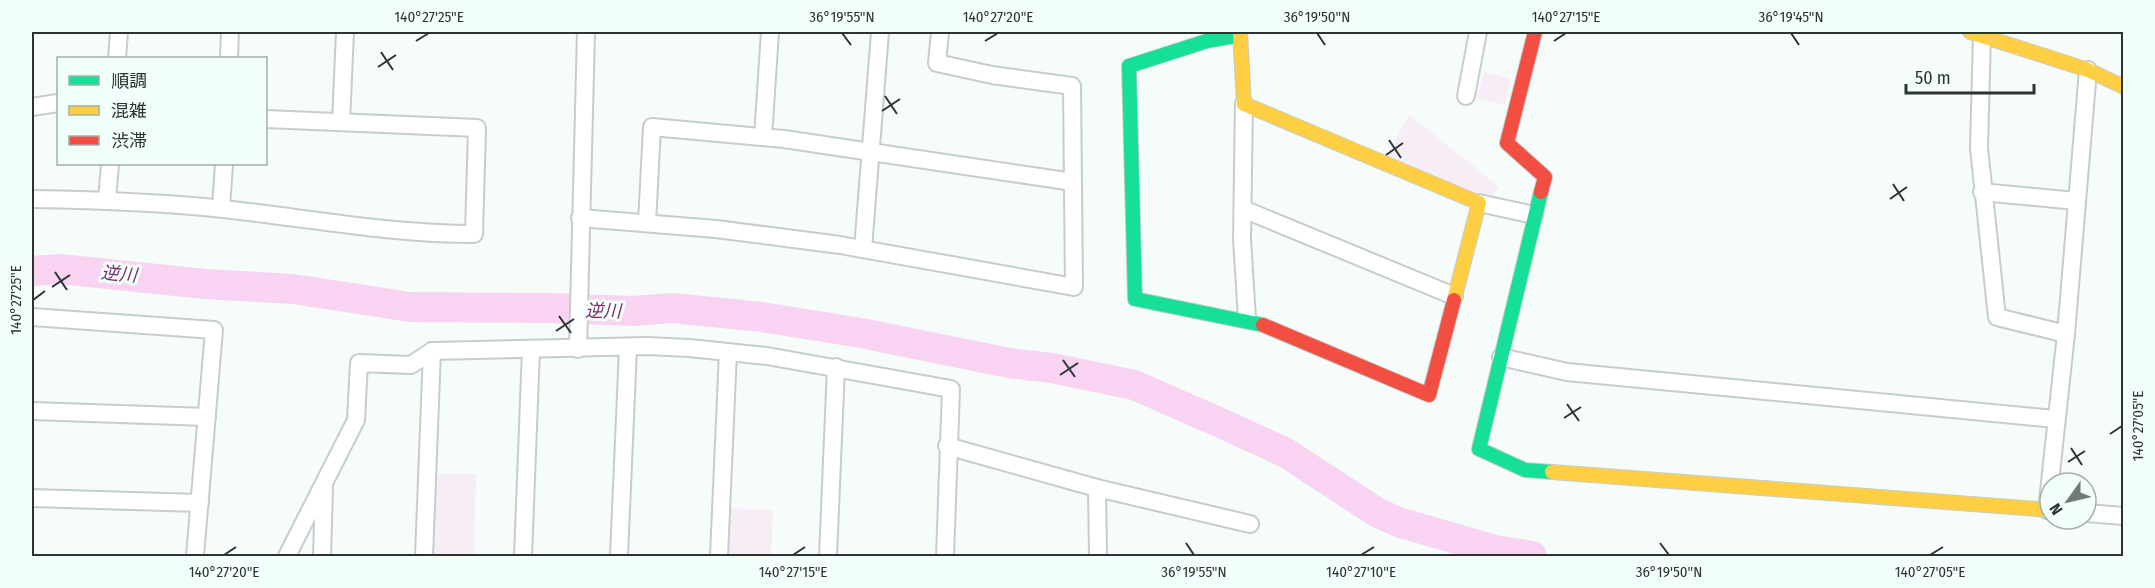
<svg xmlns="http://www.w3.org/2000/svg" width="2155" height="588" font-family="'Fira Sans Condensed','Noto Sans JP',sans-serif">
<style>
.green{fill:#f7edf6}
.lines{fill:none;stroke-linecap:round;stroke-linejoin:round}
.river{stroke:#f8d3f2;stroke-width:30}
.street-casing{stroke:#c6cdca;stroke-width:20}
.fast-casing{stroke:#c6cdca;stroke-width:16}
.slow-casing{stroke:#c6cdca;stroke-width:16}
.jam-casing{stroke:#c6cdca;stroke-width:16}
.street{stroke:#fefffe;stroke-width:16}
.fast{stroke:#16e098;stroke-width:14}
.slow{stroke:#ffcf43;stroke-width:14}
.jam{stroke:#f24e42;stroke-width:14}
.ticks{fill:none;stroke:#2c3431;stroke-width:2}
.labels{text-anchor:middle;dominant-baseline:central;stroke-width:6;stroke-linejoin:round;paint-order:stroke}
.water-label{font-size:18px;font-style:italic;fill:#792a6f;stroke:#f2fff9}
.neatline{fill:none;stroke:#2c3431;stroke-width:2}
.ticks-label{font-size:15px;text-anchor:middle;fill:#2c3431}
</style>
<rect width="100%" height="100%" fill="#f5fcf9"/>
<!-- green -->
<g class="green">
<polygon points="1484,72 1511,79 1505,105 1477,98"/>
<polygon points="1409,115 1499,187 1490,199 1386,158"/>
<polygon points="433,474 476,474 474,556 430,556"/>
<polygon points="726,508 773,510 771,556 724,556"/>
</g>
<g class="lines">
<!-- river -->
<polyline class="river" points="32,271 60,269 205,284 293,289 410,307 547,308 634,311 672,308 762,317 861,333 1009,363 1052,368 1134,385 1223,424 1286,453 1378,513 1401,523 1495,550 1532,556"/>
<!-- street casing -->
<g class="street-casing">
<g id="street">
<polyline points="1982,35 1979,148 1997,317 2066,334 2088,70"/>
<polyline points="117,58 119,32"/>
<polyline points="229,58 230,32"/>
<polyline points="1466,96 1478,32"/>
<polyline points="1244,104 1242,239 1247,319"/>
<polyline points="32,107 58,103"/>
<polyline points="341,122 345,32"/>
<polyline points="763,137 770,32"/>
<polyline points="1982,192 2076,201"/>
<path d="M32,199C95,200 160,202 223,209C307,218 390,234 474,234L477,128L266,119"/>
<polyline points="107,200 110,164"/>
<polyline points="1479,203 1534,215"/>
<polyline points="221,208 224,164"/>
<polyline points="1243,209 1454,296"/>
<polyline points="580,218 716,229 840,245 1074,287 1072,86 992,75 937,63 940,32"/>
<polyline points="647,223 652,127 784,139 1073,182"/>
<polyline points="863,249 880,32"/>
<polyline points="32,317 214,330 195,556"/>
<polyline points="578,349 586,32"/>
<polyline points="1501,357 1567,372 2055,419"/>
<polyline points="32,411 207,417"/>
<polyline points="947,446 1097,488 1250,524"/>
<polyline points="1097,488 1098,556"/>
<polyline points="32,498 200,503"/>
<polyline points="2047,510 2066,334"/>
<polyline points="2086,513 2124,516"/>
<polyline points="287,556 356,420 359,363 411,365 432,351 647,346 689,348 767,356 951,389 945,556"/>
<polyline points="322,556 324,488"/>
<polyline points="424,556 432,351"/>
<polyline points="523,556 531,349"/>
<polyline points="619,556 628,348"/>
<polyline points="719,556 728,352"/>
<polyline points="828,556 836,367"/>
</g>
</g>
<!-- fast casing -->
<g class="fast-casing">
<g id="fast">
<polyline points="1240,35 1207,41 1129,66 1135,299 1263,325"/>
<polyline points="1541,192 1479,449 1525,470 1552,472"/>
</g>
</g>
<!-- slow casing -->
<g class="slow-casing">
<g id="slow">
<polyline points="1240,32 1244,104 1479,203 1454,300"/>
<polyline points="1970,32 2088,70 2124,87"/>
<polyline points="1552,472 2050,510"/>
</g>
</g>
<!-- jam casing -->
<g class="jam-casing">
<g id="jam">
<polyline points="1535,32 1507,143 1545,177 1541,192"/>
<polyline points="1263,325 1429,395 1454,300"/>
</g>
</g>
<!-- street -->
<use href="#street" class="street"/>
<!-- fast -->
<use href="#fast" class="fast"/>
<!-- slow -->
<use href="#slow" class="slow"/>
<!-- jam -->
<use href="#jam" class="jam"/>
</g>
<!-- ticks -->
<path class="ticks" d="M842,33L851,45M1317,33L1325,45M1791,33L1799,45M416,41L429,33M985,41L998,33M1554,41L1566,33M381,52L393,70M378,67L396,55M885,96L897,114M882,111L900,99M1389,140L1401,158M1386,155L1403,143M1893,184L1904,201M1890,199L1907,187M55,272L67,290M52,287L70,275M33,300L45,291M559,316L571,333M556,331L574,319M1063,360L1075,377M1060,375L1078,363M1567,404L1579,421M1564,418L1581,407M2110,434L2122,426M2071,448L2082,465M2068,462L2085,451M1186,543L1194,555M1660,543L1669,555M224,555L236,547M793,555L805,547M1361,555L1374,547M1930,555L1943,547"/>
<g class="labels">
<!-- water labels -->
<g class="water-label">
<text transform="translate(119 274) rotate(5)">逆川</text>
<text transform="translate(603 311) rotate(1)">逆川</text>
</g>
</g>
<!-- border -->
<rect width="2155" height="588" fill="none" stroke="#f2fff9" stroke-width="66"/>
<!-- legend -->
<rect x="57" y="57" width="210" height="108" fill="#f2fff9" stroke="#a3aea9" stroke-width="1.5"/>
<rect x="69" y="76" width="30" height="9" fill="#16e098" stroke="#a3aea9" stroke-width="1.5"/>
<text x="111" y="87" font-size="18" fill="#2c3431">順調</text>
<rect x="69" y="106" width="30" height="9" fill="#ffcf43" stroke="#a3aea9" stroke-width="1.5"/>
<text x="111" y="117" font-size="18" fill="#2c3431">混雑</text>
<rect x="69" y="136" width="30" height="9" fill="#f24e42" stroke="#a3aea9" stroke-width="1.5"/>
<text x="111" y="147" font-size="18" fill="#2c3431">渋滞</text>
<!-- north arrow -->
<g transform="translate(2068 501) rotate(236)"><circle r="28" fill="#f2fff9" stroke="#a3aea9" stroke-width="1.5"/>
<path d="M0-4.5L10 22L0 15L-10 22Z" fill="#727a77"/>
<text y="-9" font-size="16" font-weight="bold" text-anchor="middle" fill="#2c3431">N</text>
</g>
<!-- scale -->
<path d="M1906 84v9h128v-9" fill="none" stroke="#2c3431" stroke-width="3"/>
<text x="1915" y="84" font-size="18" fill="#2c3431" stroke="#f2fff9" stroke-width="4.5" paint-order="stroke">50 m</text>
<rect x="33" y="33" width="2089" height="522" class="neatline"/>
<g class="ticks-label">
<text x="429" y="22">140°27'25"E</text>
<text x="842" y="22">36°19'55"N</text>
<text x="998" y="22">140°27'20"E</text>
<text x="1317" y="22">36°19'50"N</text>
<text x="1566" y="22">140°27'15"E</text>
<text x="1791" y="22">36°19'45"N</text>
<text transform="translate(16 300) rotate(-90)" y="5">140°27'25"E</text>
<text transform="translate(2138 426) rotate(-90)" y="5">140°27'05"E</text>
<text x="224" y="577">140°27'20"E</text>
<text x="793" y="577">140°27'15"E</text>
<text x="1194" y="577">36°19'55"N</text>
<text x="1361" y="577">140°27'10"E</text>
<text x="1669" y="577">36°19'50"N</text>
<text x="1930" y="577">140°27'05"E</text>
</g>
</svg>
